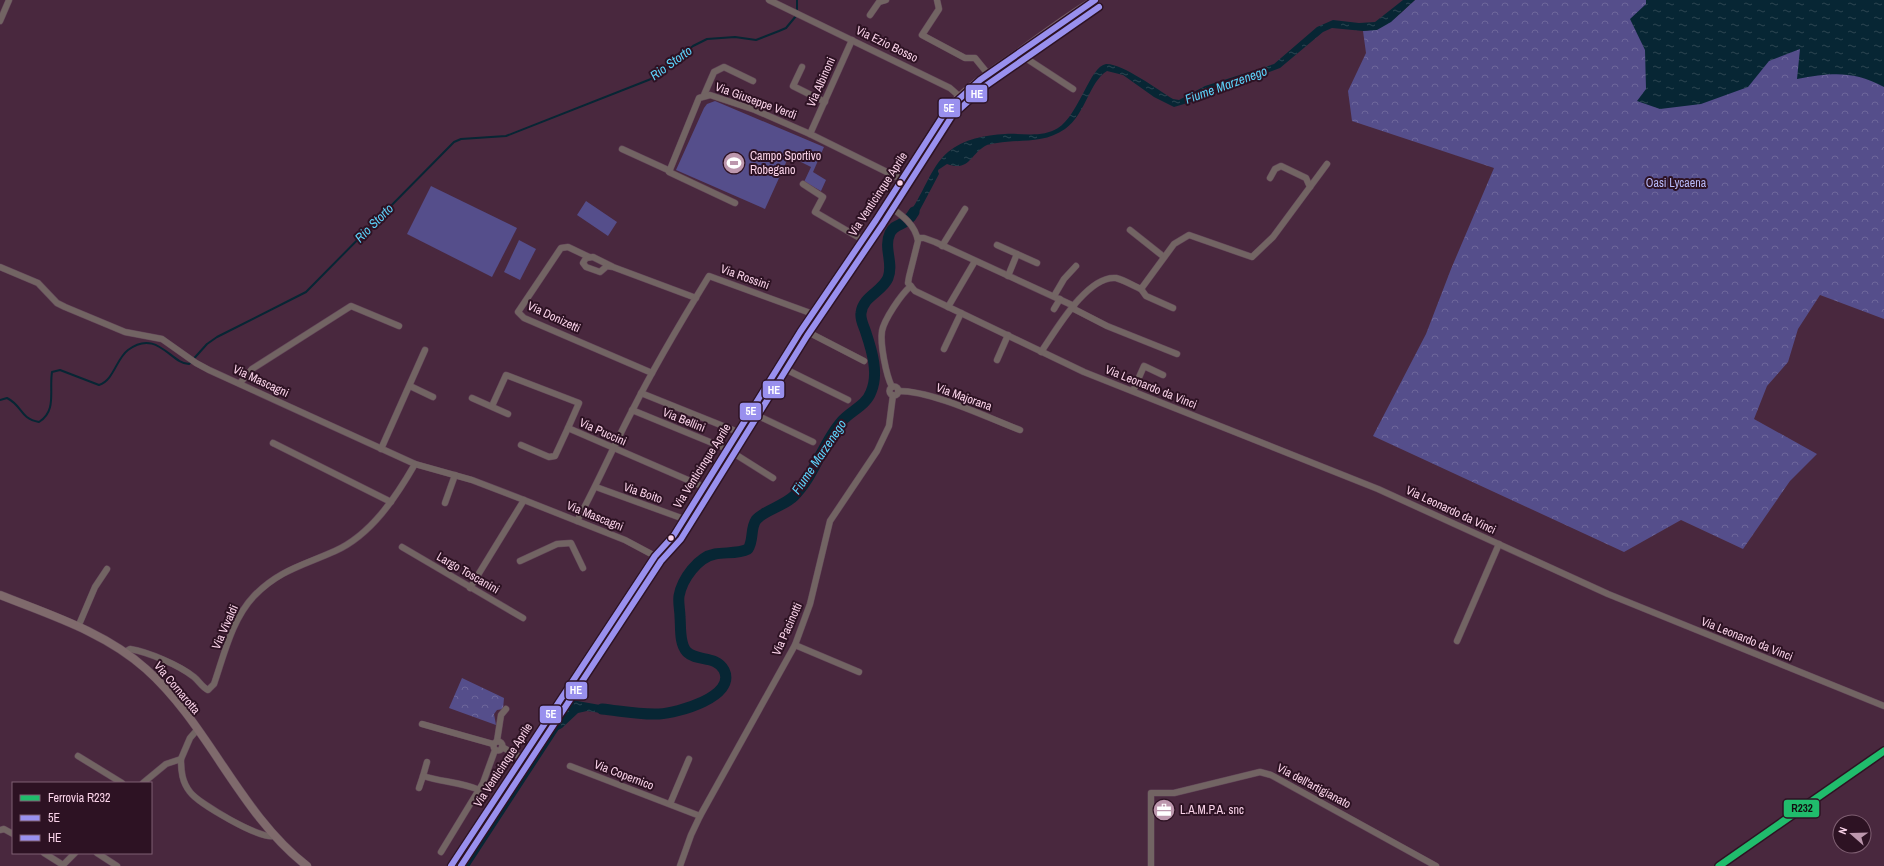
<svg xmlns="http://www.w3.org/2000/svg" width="1884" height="866" font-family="'Archivo Narrow',sans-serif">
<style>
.park{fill:url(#park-crowns)}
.pitch{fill:#554e8b}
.water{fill:url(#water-ripples)}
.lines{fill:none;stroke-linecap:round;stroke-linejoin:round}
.stream{stroke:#072634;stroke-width:2}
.river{stroke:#072634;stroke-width:11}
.minor-casing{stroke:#634659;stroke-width:7}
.major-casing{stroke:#634659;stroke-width:9}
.minor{stroke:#726463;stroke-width:6}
.major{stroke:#7f6a6c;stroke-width:8}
.bus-1-casing{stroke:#2d1223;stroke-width:9}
.bus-2-casing{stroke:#2d1223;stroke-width:9}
.bus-1{stroke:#9990ee;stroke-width:6}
.bus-2{stroke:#9990ee;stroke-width:6}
.rail-1-casing{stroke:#2d1223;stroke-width:10}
.rail-1{stroke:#20bc6c;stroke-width:7}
.bus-dot{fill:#fad3e9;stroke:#2d1223;stroke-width:1.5}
.labels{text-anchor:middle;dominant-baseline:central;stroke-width:4;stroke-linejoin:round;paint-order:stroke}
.street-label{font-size:12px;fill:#fad3e9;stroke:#2d1223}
.poi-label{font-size:12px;fill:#fad3e9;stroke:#2d1223;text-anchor:start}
.park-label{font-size:12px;fill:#b8b9f8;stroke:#2d1223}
.water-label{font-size:13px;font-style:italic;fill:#5cd2fa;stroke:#2d1223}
.line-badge{stroke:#2d1223;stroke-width:1.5}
.badge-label{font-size:11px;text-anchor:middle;font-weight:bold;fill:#fff}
.pale-badge-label{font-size:11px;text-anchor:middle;font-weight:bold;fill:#111}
</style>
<defs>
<pattern id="park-crowns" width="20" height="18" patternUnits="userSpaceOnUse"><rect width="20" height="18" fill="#554e8b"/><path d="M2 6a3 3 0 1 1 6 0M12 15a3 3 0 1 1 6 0" fill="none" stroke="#6e679b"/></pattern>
<pattern id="water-ripples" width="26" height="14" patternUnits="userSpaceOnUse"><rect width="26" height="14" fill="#072634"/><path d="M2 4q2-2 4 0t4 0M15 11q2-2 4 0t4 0" fill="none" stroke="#2c4551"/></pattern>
</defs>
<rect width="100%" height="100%" fill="#49283e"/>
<!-- park -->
<g class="park">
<path d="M1415,0H1884V319L1820,295L1798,329L1788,362L1767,386L1754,419L1817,454L1790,481L1743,549L1681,520L1624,552L1373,436L1426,334L1451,269L1494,168L1352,121L1348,91L1366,53L1363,31C1387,29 1398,15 1415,0Z"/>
<polygon points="462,678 504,698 503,709 497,710 494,714 496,725 449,708"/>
</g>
<!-- pitch -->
<g class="pitch">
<polygon points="715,101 824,147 813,172 826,180 821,191 804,182 811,167 789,156 765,209 676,170 704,108 707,104"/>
<polygon points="431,186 517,228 492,277 407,234"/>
<polygon points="586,201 617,222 608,236 577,215"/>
<polygon points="519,240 536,249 520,280 504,272"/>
</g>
<!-- water -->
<g class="water">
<path d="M1403,0H1415L1391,22L1377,30L1363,31L1332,28L1323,32L1280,68L1194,101L1174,107L1154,97L1123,75L1107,71C1089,82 1086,114 1065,129C1044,144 1020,139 997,143C993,144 988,144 985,146C970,155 969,172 947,164L938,170L939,174L914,221L907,216C923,196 930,167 948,152C964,139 985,135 1005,134C1023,133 1042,138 1058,128C1079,115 1090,66 1106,64C1122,63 1158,90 1173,99L1179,100L1205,86L1274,64L1317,27L1333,20L1359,23L1375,22Z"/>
<path d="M1646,0H1884V87C1852,70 1831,73 1797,79L1800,49L1769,61L1748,87L1701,104L1660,109L1637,101L1646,89L1645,50L1630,19L1646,4Z"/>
<path d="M572,700L617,708L615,715L587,711L578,713L562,728L552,733L548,740L544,738C552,726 557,705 572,700Z"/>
</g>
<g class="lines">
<!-- stream -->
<path class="stream" d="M0,400L7,398C23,406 19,418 39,422C57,411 49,391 52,372L60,370L99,385C114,380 116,359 128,350C157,328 171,364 189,364L207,344L217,337L306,292L454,142L461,139L506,136L651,79L693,46L707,39L735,37L756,40L779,31L786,28L796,16L797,11V0"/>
<!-- river -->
<g class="river">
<path d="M602,709C621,711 640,715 659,714C677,713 737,697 724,670C716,655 697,662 687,652C679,644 681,627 680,617C680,610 678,603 679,596C682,579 698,557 715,554C726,552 738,554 748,549C754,540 750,529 756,520C763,511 784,506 794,496C815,475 822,444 841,422C850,411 866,406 871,392C879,374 872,351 866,333C864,326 860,320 861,313C863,296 882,292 888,278C894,263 883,248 890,233C895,222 906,227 914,212"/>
<polyline points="463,866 553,728"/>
</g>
<!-- minor casing -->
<g class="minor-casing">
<g id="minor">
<polyline points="769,0 950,88 959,96"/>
<polyline points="937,0 939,9 922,35 965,58 975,58 988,74"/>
<polyline points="870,15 879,2 886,0"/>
<polyline points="0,21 9,0"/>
<polyline points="1018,53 1073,89"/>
<polyline points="802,67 793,86 825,102"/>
<polyline points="704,95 714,72 724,67 753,81"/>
<polyline points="810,134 852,40"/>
<polyline points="622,149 668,170"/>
<polyline points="1270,178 1275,169 1281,166 1306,178 1310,187"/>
<polyline points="803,184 823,197 815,212 863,240"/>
<polyline points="735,203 669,172 699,98 710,95 755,110 810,134 901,179"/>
<path d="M886,204C900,214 915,223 918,241L909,277L908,283L915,291L1084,372L1378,489L1608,594L1884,706"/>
<polyline points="1130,230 1164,257"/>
<polyline points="918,238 924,238 935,242 1074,306"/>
<polyline points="997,245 1037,263"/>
<polyline points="942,246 965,209"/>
<polyline points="589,257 568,247 561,248 518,312 524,318 652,373"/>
<polyline points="0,267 38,283 57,303 65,307 125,332 162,339 196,363 209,370 415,464 472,480 524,500 625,540 655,556"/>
<polyline points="613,267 607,266 600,272 586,267 583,263 586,258 593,257 613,267 696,298"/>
<polyline points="1008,276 1017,254"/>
<polyline points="1141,289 1146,296 1173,308"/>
<polyline points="1054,296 1064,279 1076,266"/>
<polyline points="948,307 975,261"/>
<polyline points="1072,308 1107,326 1177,354"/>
<polyline points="1054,309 1060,299"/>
<polyline points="802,329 864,361"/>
<polyline points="944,349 961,313"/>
<path d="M1041,352C1055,332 1087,275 1116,278C1124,280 1134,286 1141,289L1174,244L1189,235L1252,257L1273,237L1327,164"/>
<polyline points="997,360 1008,335"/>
<polyline points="779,366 848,400"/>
<polyline points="240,383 252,369 351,306 399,326"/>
<polyline points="410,386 433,397"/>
<circle cx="894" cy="391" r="4.5"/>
<path d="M892,387C886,375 880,344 882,331C884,320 901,294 911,286"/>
<path d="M898,391C933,391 986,417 1020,430"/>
<polyline points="1133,391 1144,366 1163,375"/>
<polyline points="641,393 738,432"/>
<polyline points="472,398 508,414"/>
<polyline points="492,406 506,375 579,403 568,428 704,487"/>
<polyline points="632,410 727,449 773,478"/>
<polyline points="750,412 813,442"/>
<polyline points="273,443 391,502"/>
<polyline points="521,445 549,457 555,456 568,428"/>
<polyline points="381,449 425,350"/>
<polyline points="596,487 684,519"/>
<polyline points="445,503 455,475"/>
<path d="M577,521C597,485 613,447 632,411C655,365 682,320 709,276L813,314"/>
<polyline points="402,547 523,618"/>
<polyline points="520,561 557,544 571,543 583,568"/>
<polyline points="470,588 524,500"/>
<polyline points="78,627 95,587 107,569"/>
<polyline points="1457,641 1499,544"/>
<polyline points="795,645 859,672"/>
<path d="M125,652L130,649C148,652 179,665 194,677C199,681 202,687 208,690L214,684C224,655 232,619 254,596C279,570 304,565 335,551C371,535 396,497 415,464"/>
<polyline points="422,724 493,744"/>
<polyline points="497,741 501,715 506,709"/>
<circle cx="498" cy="746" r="4.5"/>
<polyline points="502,747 522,758"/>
<polyline points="78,756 122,783"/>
<path d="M181,759C181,771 182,782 190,792C199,804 261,840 274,836"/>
<polyline points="570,766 700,816"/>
<polyline points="423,776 427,762"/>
<polyline points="143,783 166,764 181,759 190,738 197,730"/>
<path d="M419,788L423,776C441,782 462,782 479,790"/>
<polyline points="670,804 689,759"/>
<polyline points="0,830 4,829 13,834"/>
<polyline points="441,852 483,783 495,750"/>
<polyline points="44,853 63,865"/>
<polyline points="97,853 117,866"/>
<polyline points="62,866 75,853"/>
<polyline points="680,866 691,835 700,816 795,645 810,604 830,521 877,451 889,426 893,395"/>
<polyline points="1151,866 1151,793 1174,793 1260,772 1271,775 1436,866"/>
</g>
</g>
<!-- major casing -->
<g class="major-casing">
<g id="major">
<path d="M0,595C50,615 105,632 146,669C209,725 239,813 307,866"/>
<path d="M451,866L655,556L674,535L800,332L876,220L946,111C966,88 992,71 1017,54C1043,35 1068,16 1095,0"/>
</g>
</g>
<!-- minor -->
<use href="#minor" class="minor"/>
<!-- major -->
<use href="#major" class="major"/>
<!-- bus-1 casing -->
<g class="bus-1-casing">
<polyline id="bus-1" points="451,866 655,556 674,535 800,332 876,220 946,111 980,80 1095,0"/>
</g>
<!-- bus-2 casing -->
<g class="bus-2-casing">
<polyline id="bus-2" points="461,866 661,561 681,539 807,336 883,224 952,116 984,87 1099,7"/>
</g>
<!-- bus-1 -->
<use href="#bus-1" class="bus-1"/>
<!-- bus-2 -->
<use href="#bus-2" class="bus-2"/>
<!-- rail-1 casing -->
<g class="rail-1-casing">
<polyline id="rail-1" points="1719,866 1884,751"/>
</g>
<!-- rail-1 -->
<use href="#rail-1" class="rail-1"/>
</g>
<!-- icons -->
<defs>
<g id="stadium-disc" transform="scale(1.15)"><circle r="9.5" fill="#bc97ad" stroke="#2d1223"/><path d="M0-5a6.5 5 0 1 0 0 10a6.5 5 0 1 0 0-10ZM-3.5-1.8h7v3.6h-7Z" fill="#fff"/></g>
<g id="office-disc" transform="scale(1.15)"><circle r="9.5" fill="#bc97ad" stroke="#2d1223"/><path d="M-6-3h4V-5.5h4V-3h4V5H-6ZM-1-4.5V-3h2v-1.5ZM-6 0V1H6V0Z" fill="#fff"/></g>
</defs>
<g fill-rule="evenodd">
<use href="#stadium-disc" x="734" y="163"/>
<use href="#office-disc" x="1164" y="810"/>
</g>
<!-- markers -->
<g class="bus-dot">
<circle cx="900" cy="183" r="3.5"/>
<circle cx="671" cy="538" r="3.5"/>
</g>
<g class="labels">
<!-- street labels -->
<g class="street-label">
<text transform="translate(887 44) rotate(26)">Via Ezio Bosso</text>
<text transform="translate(821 82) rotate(-66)">Via Albinoni</text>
<text transform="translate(756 101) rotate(20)">Via Giuseppe Verdi</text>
<text transform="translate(878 194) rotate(-57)">Via Venticinque Aprile</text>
<text transform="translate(745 277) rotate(20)">Via Rossini</text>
<text transform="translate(554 317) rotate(25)">Via Donizetti</text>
<text transform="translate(261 381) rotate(25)">Via Mascagni</text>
<text transform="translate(1151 387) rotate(22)">Via Leonardo da Vinci</text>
<text transform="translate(964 397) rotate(20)">Via Majorana</text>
<text transform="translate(684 420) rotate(22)">Via Bellini</text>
<text transform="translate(603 432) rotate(24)">Via Puccini</text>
<text transform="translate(702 466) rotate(-58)">Via Venticinque Aprile</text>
<text transform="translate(643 493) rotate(19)">Via Boito</text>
<text transform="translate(1451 510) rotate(25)">Via Leonardo da Vinci</text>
<text transform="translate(595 516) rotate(22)">Via Mascagni</text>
<text transform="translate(468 573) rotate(30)">Largo Toscanini</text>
<text transform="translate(225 627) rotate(-66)">Via Vivaldi</text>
<text transform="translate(787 629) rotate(-66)">Via Pacinotti</text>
<text transform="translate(1747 639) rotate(22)">Via Leonardo da Vinci</text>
<text transform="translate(177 688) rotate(50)">Via Cornarotta</text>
<text transform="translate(503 765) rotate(-57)">Via Venticinque Aprile</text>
<text transform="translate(624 775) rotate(21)">Via Copernico</text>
<text transform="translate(1314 786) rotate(28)">Via dell'artigianato</text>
</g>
<!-- poi labels -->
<g class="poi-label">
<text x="750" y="156">Campo Sportivo<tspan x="750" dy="14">Robegano</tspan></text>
<text x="1180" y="810">L.A.M.P.A. snc</text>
</g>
<!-- park labels -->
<g class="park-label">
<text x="1676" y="183">Oasi Lycaena</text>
</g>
<!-- water labels -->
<g class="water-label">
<text transform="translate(671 63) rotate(-36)">Rio Storto</text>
<text transform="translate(1226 85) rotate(-20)">Fiume Marzenego</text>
<text transform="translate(374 223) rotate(-45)">Rio Storto</text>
<text transform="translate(819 457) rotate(-56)">Fiume Marzenego</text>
</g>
</g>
<g class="line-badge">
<rect x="965" y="84" width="23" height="19" rx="4" fill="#9990ee"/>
<rect x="938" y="98" width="23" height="20" rx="4" fill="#9990ee"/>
<rect x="762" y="380" width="23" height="19" rx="4" fill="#9990ee"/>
<rect x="739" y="402" width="23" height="19" rx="4" fill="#9990ee"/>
<rect x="565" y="681" width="23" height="19" rx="4" fill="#9990ee"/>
<rect x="539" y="705" width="23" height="19" rx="4" fill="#9990ee"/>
<rect x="1783" y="799" width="37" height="19" rx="4" fill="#20bc6c"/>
</g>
<g class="badge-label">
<text x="977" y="98">HE</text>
<text x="949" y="112">5E</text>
<text x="774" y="394">HE</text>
<text x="751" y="415">5E</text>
<text x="576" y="694">HE</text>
<text x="551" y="718">5E</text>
</g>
<g class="pale-badge-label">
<text x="1802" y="812">R232</text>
</g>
<!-- legend -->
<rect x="12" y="782" width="140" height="72" fill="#2d1223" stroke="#7f5f72"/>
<rect x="20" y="795" width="20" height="6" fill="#20bc6c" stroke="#7f5f72"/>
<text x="48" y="802" font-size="12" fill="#fad3e9">Ferrovia R232</text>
<rect x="20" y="815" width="20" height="6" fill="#9990ee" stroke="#7f5f72"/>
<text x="48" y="822" font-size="12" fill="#fad3e9">5E</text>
<rect x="20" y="835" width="20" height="6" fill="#9990ee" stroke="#7f5f72"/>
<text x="48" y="842" font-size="12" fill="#fad3e9">HE</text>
<!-- north arrow -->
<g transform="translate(1852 834) rotate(290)"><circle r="19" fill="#2d1223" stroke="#7f5f72"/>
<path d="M0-3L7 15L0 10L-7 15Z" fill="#bc97ad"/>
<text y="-6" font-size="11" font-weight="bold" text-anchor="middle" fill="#fad3e9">N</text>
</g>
</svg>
